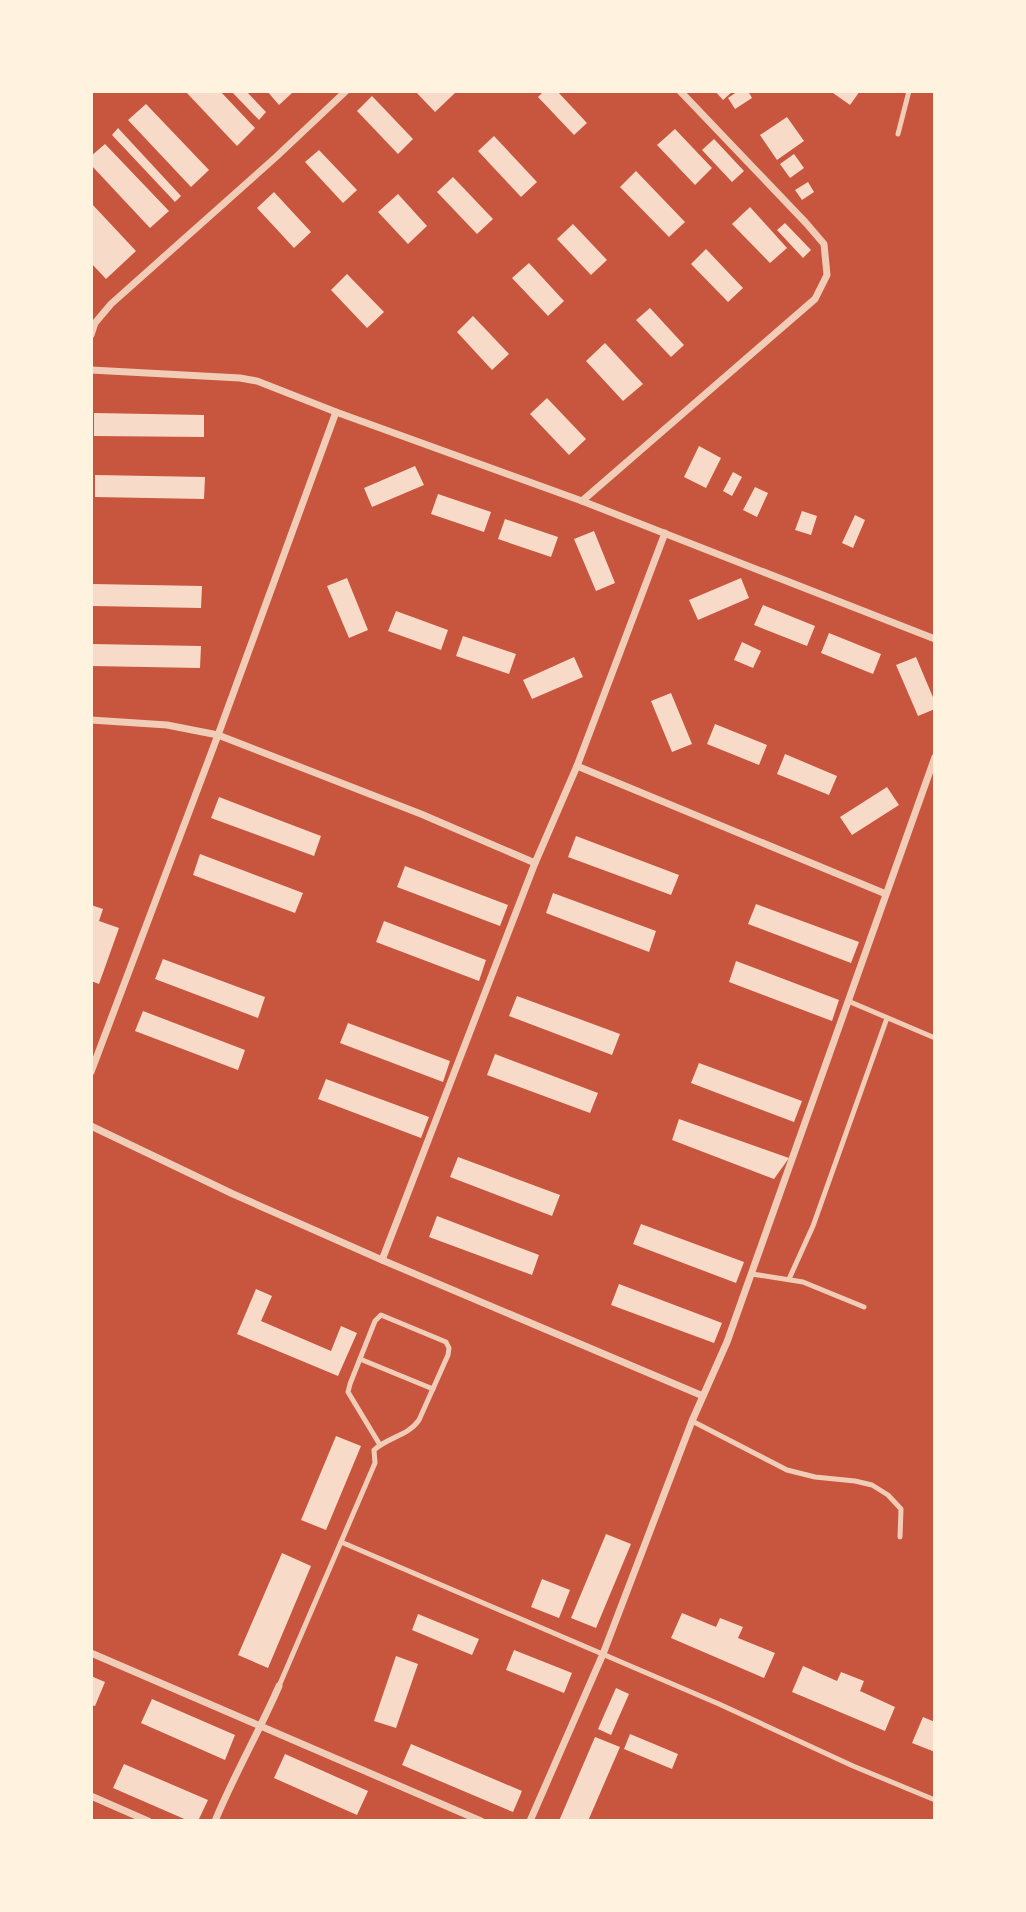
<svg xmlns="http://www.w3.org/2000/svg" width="1026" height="1912" font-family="Lato,sans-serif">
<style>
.building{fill:#f7dbc8}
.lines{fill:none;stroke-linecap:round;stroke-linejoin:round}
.service{stroke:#f1ccb7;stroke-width:5}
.minor{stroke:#f1ccb7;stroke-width:7}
</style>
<rect width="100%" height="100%" fill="#c8553d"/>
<!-- building -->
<g class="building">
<polygon points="185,91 220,91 255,128 237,146"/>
<polygon points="231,91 246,91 266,112 259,120"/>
<polygon points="267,91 291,91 292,93 279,105"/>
<polygon points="415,91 453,91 455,93 435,112"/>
<polygon points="544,91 557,91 587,123 574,135 538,97"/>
<polygon points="715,91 733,91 723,100"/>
<polygon points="738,91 748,91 752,98 735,109 728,98"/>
<polygon points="834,91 860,91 850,105 833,93"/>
<polygon points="372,96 413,139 398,154 357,111"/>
<polygon points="146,104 209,170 191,187 128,120"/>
<polygon points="787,117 804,141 777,160 760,135"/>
<polygon points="118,128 181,196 175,202 112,135"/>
<polygon points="675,129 712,168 695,185 657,145"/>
<polygon points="494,136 537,182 521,197 478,151"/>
<polygon points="714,139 744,171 732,182 702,150"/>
<polygon points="105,144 169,211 150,228 91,165 91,156"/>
<polygon points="319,150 357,190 343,203 305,162"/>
<polygon points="794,154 804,168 790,178 780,164"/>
<polygon points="636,171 685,222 669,237 620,187"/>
<polygon points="453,177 493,219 477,234 437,192"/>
<polygon points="808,182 814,192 802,200 795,190"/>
<polygon points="274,192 311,232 294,248 257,208"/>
<polygon points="398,194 427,226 408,244 378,212"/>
<polygon points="91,203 136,251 106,279 91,263"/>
<polygon points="750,207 787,248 770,263 732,224"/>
<polygon points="785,223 811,250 803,258 777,230"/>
<polygon points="573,224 607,260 591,275 557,239"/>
<polygon points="706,249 743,288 728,302 691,264"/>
<polygon points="529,263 564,301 548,316 512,278"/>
<polygon points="347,274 384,312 367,328 331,290"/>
<polygon points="650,308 684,345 671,357 636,320"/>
<polygon points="473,316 509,354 492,370 457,332"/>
<polygon points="605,343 643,384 623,401 586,361"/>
<polygon points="547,398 586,439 569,455 530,414"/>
<polygon points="94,413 204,415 204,437 94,436"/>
<polygon points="699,446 721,458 706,488 684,477"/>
<polygon points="415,466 424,485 372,507 364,488"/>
<polygon points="733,472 742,477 732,496 723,491"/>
<polygon points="95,475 205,477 204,499 95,497"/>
<polygon points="755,487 768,493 757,517 743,510"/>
<polygon points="438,494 491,512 484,532 431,514"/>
<polygon points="802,511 817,516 811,535 795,530"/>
<polygon points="855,515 865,520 853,548 842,543"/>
<polygon points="505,519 558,537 551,557 498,539"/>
<polygon points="594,531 615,583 596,591 574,539"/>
<polygon points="347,578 368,630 349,638 327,586"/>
<polygon points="741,578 749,598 698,620 689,600"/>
<polygon points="92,584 202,586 201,608 92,606"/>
<polygon points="763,605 815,626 807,646 754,625"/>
<polygon points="396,611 448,630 441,650 388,631"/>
<polygon points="829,633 881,654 873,674 821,653"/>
<polygon points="463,636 516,654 509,674 456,656"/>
<polygon points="742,642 761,651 753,668 734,660"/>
<polygon points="91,644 201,646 200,668 91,666"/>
<polygon points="574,657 583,677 532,699 523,680"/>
<polygon points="916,657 935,702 935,709 918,716 896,665"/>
<polygon points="671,693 692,744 672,752 651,701"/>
<polygon points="715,724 767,745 759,765 707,744"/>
<polygon points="785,754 837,776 829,795 777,774"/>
<polygon points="887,787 899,805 852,835 840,817"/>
<polygon points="219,797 321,836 314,856 211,818"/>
<polygon points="576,836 679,875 671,895 568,857"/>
<polygon points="200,854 303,893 295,913 193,875"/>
<polygon points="405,866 508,905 500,926 397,887"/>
<polygon points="553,893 656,931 649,952 546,913"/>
<polygon points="756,904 859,942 851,963 748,924"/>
<polygon points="91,905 103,909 99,921 119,928 99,984 91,981"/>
<polygon points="384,921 486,960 479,981 376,942"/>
<polygon points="163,959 265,997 258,1018 155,979"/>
<polygon points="736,961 839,1000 832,1021 729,982"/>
<polygon points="517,996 620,1034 612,1055 509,1016"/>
<polygon points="143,1011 245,1050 238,1070 135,1031"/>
<polygon points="348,1023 450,1061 443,1082 340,1043"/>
<polygon points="495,1054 598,1093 590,1113 487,1075"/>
<polygon points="699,1063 802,1101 794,1122 691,1083"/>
<polygon points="326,1079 429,1117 421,1138 318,1099"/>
<polygon points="679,1119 789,1158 774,1179 672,1140"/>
<polygon points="458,1157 560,1195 552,1216 450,1177"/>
<polygon points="437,1216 539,1255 532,1275 429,1237"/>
<polygon points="641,1224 744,1262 736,1283 633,1244"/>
<polygon points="619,1284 722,1323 714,1343 611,1305"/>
<polygon points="256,1289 272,1296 261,1321 331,1351 341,1326 357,1333 338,1376 237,1334"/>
<polygon points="336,1436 361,1446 326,1530 301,1520"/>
<polygon points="606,1534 631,1544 596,1628 571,1618"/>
<polygon points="282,1553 311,1566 268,1668 238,1655"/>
<polygon points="542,1579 570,1590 559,1618 531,1607"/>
<polygon points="682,1613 716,1627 720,1618 743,1627 738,1638 775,1653 764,1678 671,1638"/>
<polygon points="418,1614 479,1639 472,1655 412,1630"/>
<polygon points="514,1650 572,1673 564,1693 506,1670"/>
<polygon points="396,1656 418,1664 396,1728 374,1721"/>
<polygon points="803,1666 837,1681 841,1672 864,1681 860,1691 895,1707 885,1731 792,1692"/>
<polygon points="91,1676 105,1682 95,1706 91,1705"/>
<polygon points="616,1688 629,1694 611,1735 598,1729"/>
<polygon points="152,1699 235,1735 225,1760 141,1723"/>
<polygon points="923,1717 935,1722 935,1752 912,1743"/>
<polygon points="630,1734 678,1754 672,1769 624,1749"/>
<polygon points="595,1737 620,1747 588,1821 559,1821"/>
<polygon points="411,1744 522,1791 513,1812 402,1765"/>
<polygon points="285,1754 368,1791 357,1815 274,1778"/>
<polygon points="124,1764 208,1800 198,1821 189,1821 113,1788"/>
</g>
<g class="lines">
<!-- service -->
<g class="service">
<polyline points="898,134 909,91"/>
<polyline points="848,1001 935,1038"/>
<polyline points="752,1274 803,1282 864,1307"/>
<polyline points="789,1279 813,1226 887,1018"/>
<polyline points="360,1359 433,1389"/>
<polyline points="692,1421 787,1470 815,1477 855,1481 872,1485 888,1495 901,1509 900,1537"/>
<polyline points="341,1542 719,1704 853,1766 935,1800"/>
<path d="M279,1686L375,1463L374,1450C388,1437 408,1436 419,1420L448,1355L449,1348L446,1342L381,1315L375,1321L350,1384L348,1392L380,1445"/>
</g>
<!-- minor -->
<g class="minor">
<polyline points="91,335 95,323 111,304 276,157 346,91"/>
<polyline points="91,370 240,378 257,381 336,412 582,501 935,639"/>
<polyline points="582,501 815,299 827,275 824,244 806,223 680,91"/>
<polyline points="91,720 167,725 218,735 421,814 535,863"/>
<polyline points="577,766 886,894"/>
<polyline points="91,1072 218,735 336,412"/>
<polyline points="91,1126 233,1194 382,1260 703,1396"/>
<polyline points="382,1260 535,863 577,766 665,533"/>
<polyline points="91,1653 481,1821"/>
<polyline points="91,1796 148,1821"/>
<path d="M215,1821C234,1775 259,1732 279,1686"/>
<polyline points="530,1821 603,1654 692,1421 727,1342 935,757"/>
</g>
</g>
<!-- border -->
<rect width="1026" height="1912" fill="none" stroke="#fff3e0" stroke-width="186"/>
</svg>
